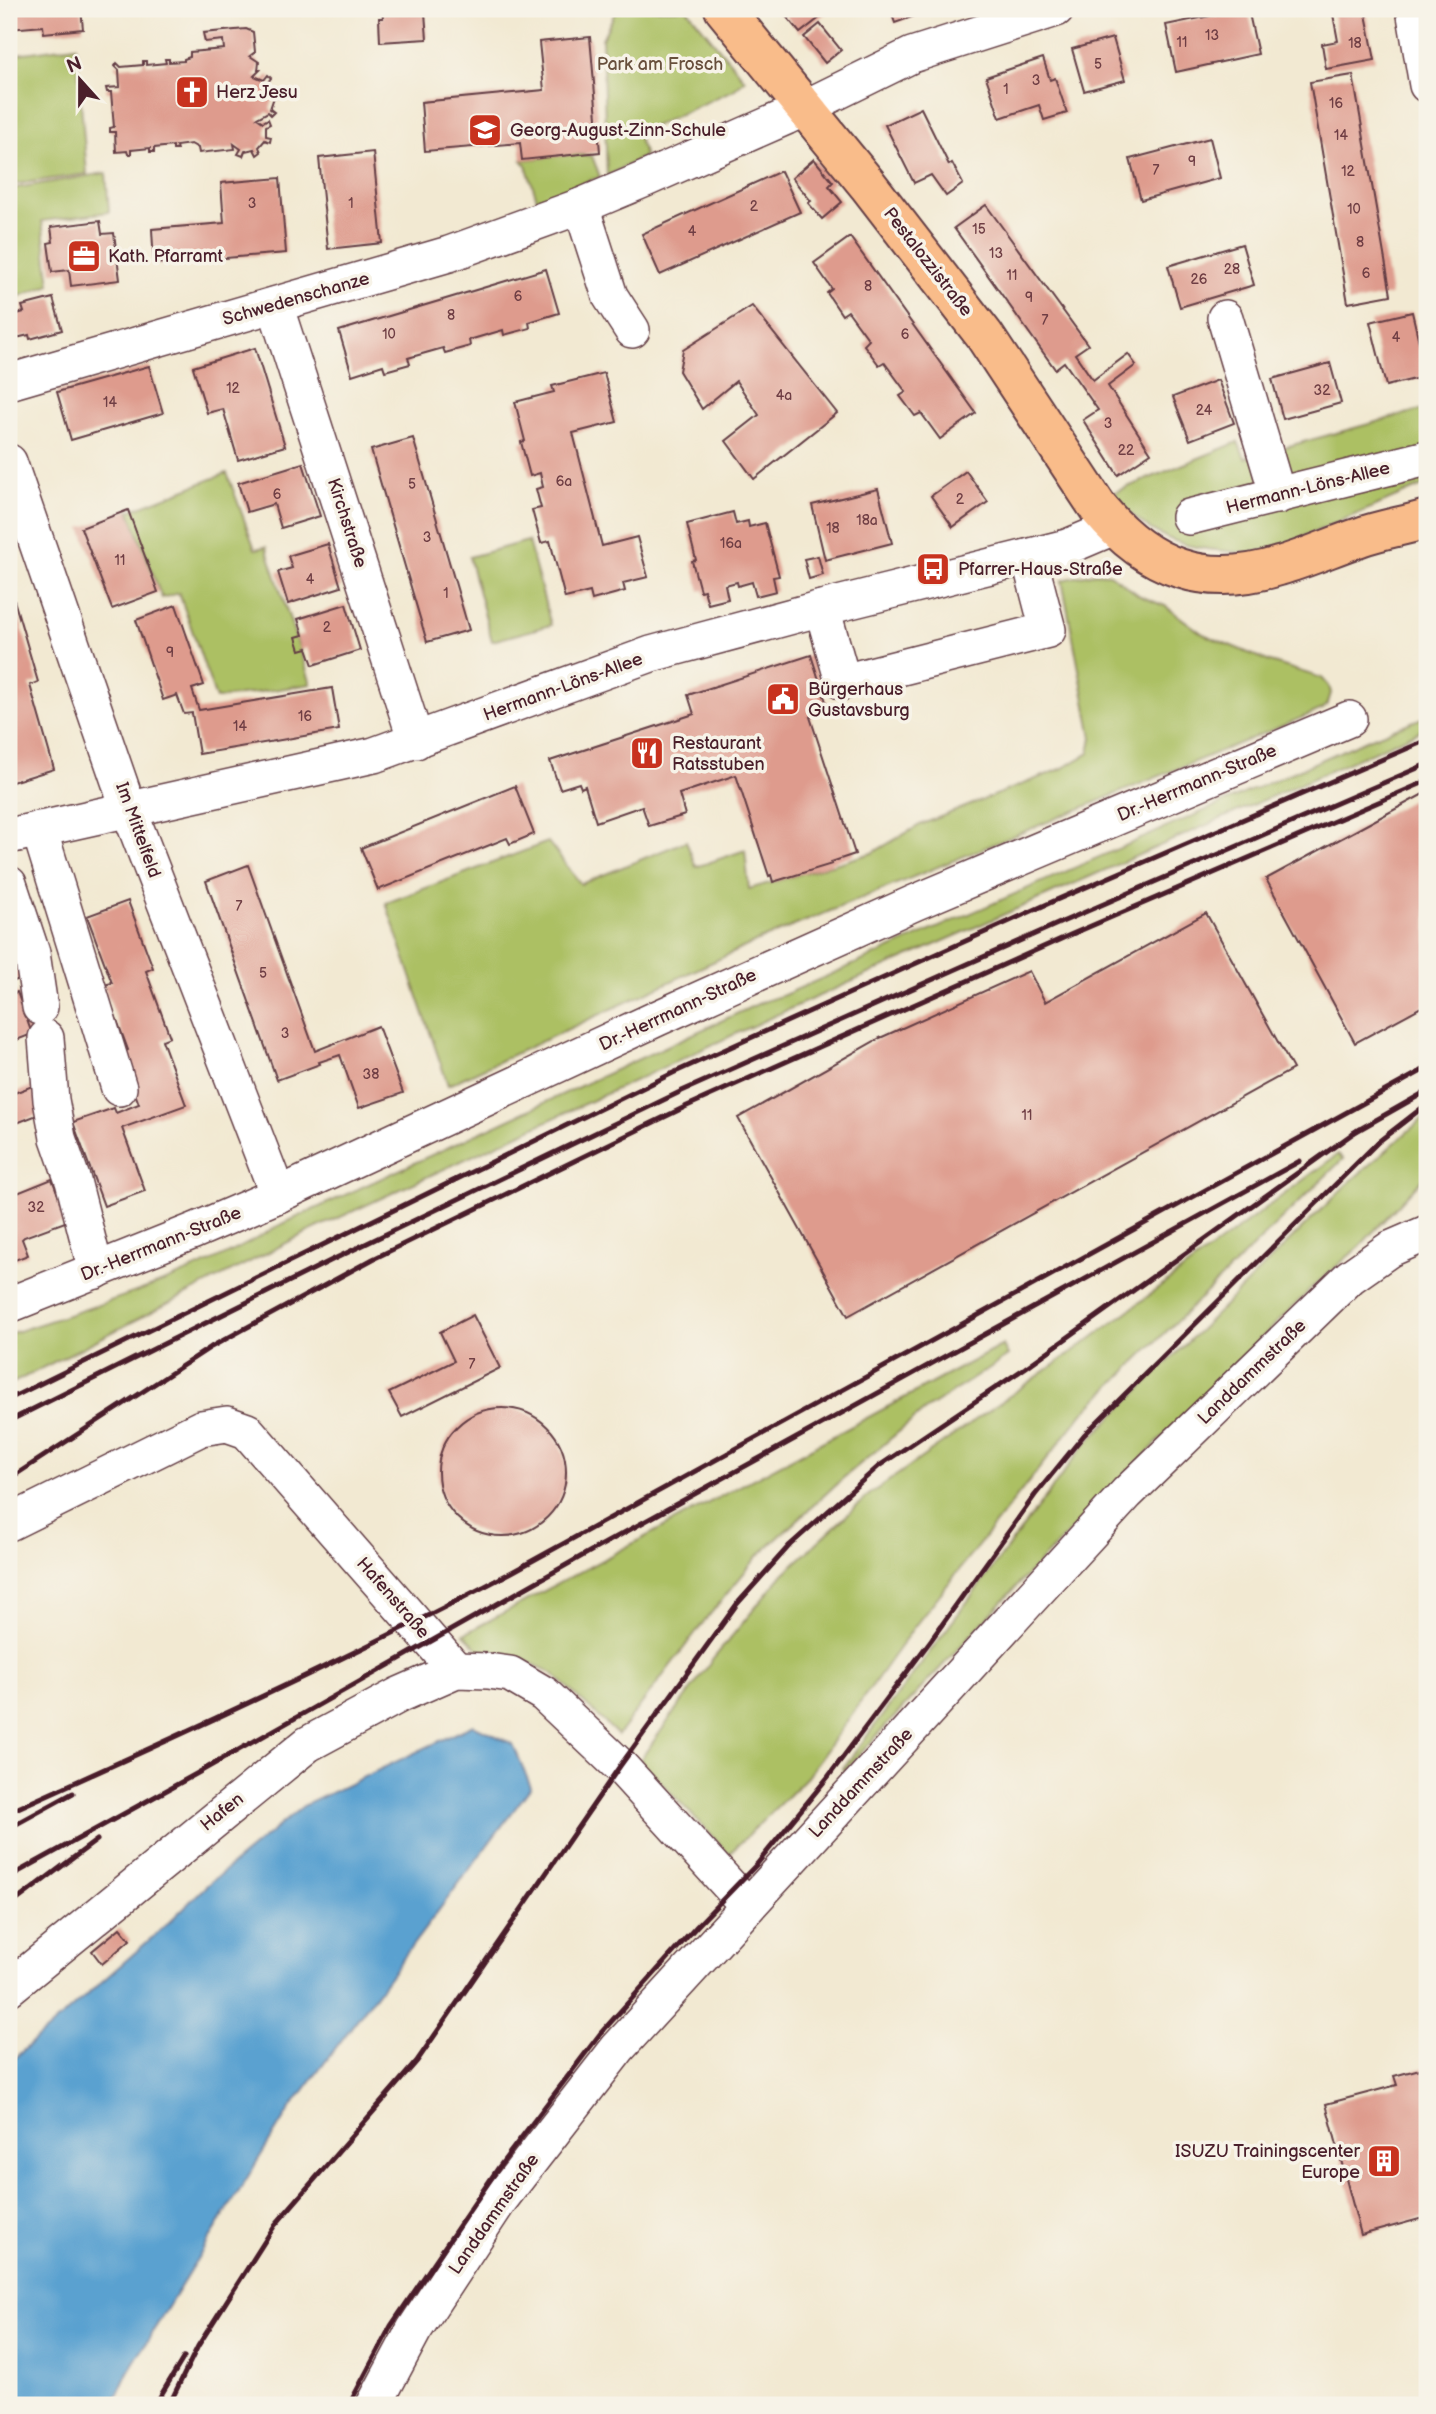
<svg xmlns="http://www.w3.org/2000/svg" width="1436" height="2414" font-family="'Balsamiq Sans',sans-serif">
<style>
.green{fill:#acc064;stroke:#7b7048;stroke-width:2}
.water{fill:#5aa1d0;stroke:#52607e;stroke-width:2}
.building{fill:#de9b8d}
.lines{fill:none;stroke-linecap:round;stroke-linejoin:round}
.minor-casing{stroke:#633d44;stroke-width:38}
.major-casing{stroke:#633d44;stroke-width:42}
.minor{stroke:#fff;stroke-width:35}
.major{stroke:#f9bc8a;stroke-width:38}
.rail{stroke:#4a1f2b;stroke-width:5}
.labels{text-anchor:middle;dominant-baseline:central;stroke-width:7;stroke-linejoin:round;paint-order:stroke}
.number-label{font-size:14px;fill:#6f3e44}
.park-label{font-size:18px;fill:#674f3c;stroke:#f7f3e8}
.poi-label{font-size:18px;fill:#4a1f2b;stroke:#f7f3e8;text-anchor:start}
.street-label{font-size:18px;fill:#4a1f2b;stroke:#f7f3e8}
</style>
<rect width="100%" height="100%" fill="#f7f3e8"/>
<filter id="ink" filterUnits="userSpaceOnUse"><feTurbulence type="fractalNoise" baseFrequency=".0143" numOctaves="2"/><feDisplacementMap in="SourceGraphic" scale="14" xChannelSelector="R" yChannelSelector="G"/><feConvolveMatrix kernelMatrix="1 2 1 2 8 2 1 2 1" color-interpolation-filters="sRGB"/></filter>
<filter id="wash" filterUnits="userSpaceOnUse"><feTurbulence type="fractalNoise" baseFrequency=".00686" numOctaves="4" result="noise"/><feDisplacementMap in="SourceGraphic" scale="28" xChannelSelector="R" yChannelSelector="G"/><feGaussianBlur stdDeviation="1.57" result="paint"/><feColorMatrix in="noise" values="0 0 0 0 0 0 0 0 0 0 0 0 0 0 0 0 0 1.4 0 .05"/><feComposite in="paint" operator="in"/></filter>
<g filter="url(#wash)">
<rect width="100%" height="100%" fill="#f2e9d2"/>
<!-- green -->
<g class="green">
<polygon points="617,9 687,9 745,80 735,89 637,134 645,156 607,176 602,39"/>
<polygon points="76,46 87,174 9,185 9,55"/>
<polygon points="575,154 592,156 600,177 537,199 526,165 522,160"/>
<polygon points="106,173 109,212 42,221 50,285 9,300 9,189"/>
<polygon points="1427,408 1427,484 1291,542 1267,550 1245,553 1207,549 1186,545 1167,538 1150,529 1130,513 1113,493 1238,442 1245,458"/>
<polygon points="227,473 255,549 266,547 311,684 216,699 179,593 162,598 129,511"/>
<polygon points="528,541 551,625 492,641 469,557"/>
<polygon points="1095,573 1110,574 1140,596 1165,606 1203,634 1270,662 1322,678 1329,686 1331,693 1328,703 1323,709 762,939 448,1085 386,903 548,842 581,884 686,841 696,867 745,850 749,889 872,853 920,825 1061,769 1089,753 1092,737 1062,580"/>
<path d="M1427,716V728L785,1011L306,1233L9,1385V1334C100,1304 194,1278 276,1227L762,1002L784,995L1371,738Z"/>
<polygon points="1427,1115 1427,1174 1360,1246 1315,1285 1224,1375 1029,1573 844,1771 843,1768 1086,1443 1345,1186"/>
<polygon points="1338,1154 1343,1159 1083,1413 914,1627 807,1777 729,1854 640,1760 713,1659 783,1574 870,1494 1092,1338"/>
<polygon points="1003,1345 1008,1356 925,1410 842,1479 757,1557 702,1624 618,1735 551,1672 526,1661 506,1655 482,1653 464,1634"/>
</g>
<!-- water -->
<polygon class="water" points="473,1725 513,1744 531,1787 287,2113 128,2372 113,2405 9,2405 9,2063 163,1928 206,1886 303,1806"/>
<g id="blocks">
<!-- building -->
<g class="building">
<polygon points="9,9 81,9 83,29 44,33 43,26 9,29"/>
<polygon points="382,9 421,9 421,13 425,13 427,39 380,42 379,18 383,18"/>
<polygon points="780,9 831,9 800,33"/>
<polygon points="890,9 934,9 895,23"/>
<polygon points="1244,9 1248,9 1258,54 1176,72 1166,25"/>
<polygon points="1332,9 1365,9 1375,60 1326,69 1322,44 1338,41"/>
<polygon points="820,24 841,50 825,63 804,37"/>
<polygon points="246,29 253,32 255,52 250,56 259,62 258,70 260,70 254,76 264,80 268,75 271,78 268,82 273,93 278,93 279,97 274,97 270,109 274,112 271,115 268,112 257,118 263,122 268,119 270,124 266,126 266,136 271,137 270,142 265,140 259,147 261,152 257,155 254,149 245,151 243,156 238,154 241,149 234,144 235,149 199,153 198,148 191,144 176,146 177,150 173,150 173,146 154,148 154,152 150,152 150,148 131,150 131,154 128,154 127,151 116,152 115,132 110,132 110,128 114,127 111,92 107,92 106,88 120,87 119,70 115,66 117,63 121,67 143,65 143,61 146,61 146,65 166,63 165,59 169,59 169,62 184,61 184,59 190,57 190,52 224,49 223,40 205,42 203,33"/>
<polygon points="590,37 600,152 522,160 520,143 425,151 421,102 544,90 539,42"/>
<polygon points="1113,38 1125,80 1084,91 1072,49"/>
<polygon points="1043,58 1050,80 1055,78 1067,113 1044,120 1039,105 1000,118 986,77"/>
<polygon points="1353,75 1391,295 1348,303 1310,82"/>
<polygon points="921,108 949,165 952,163 963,184 946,196 931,175 914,183 885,125"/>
<polygon points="1210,138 1220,178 1141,200 1130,159"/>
<polygon points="373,152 382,243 328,249 319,158"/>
<polygon points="814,159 833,182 829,186 842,202 822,219 808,203 811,201 792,178"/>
<polygon points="781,171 800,212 660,275 642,234"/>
<polygon points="280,178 286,253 154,264 152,229 224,223 221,183"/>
<polygon points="986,205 1088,345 1075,354 1093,380 1128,354 1136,365 1108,386 1151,453 1118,475 1083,420 1098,410 1064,362 1055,369 954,228"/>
<polygon points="100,221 102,234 114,233 120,280 71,286 69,270 52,272 48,243 53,242 51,227"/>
<polygon points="850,237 976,413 940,439 921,413 915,416 900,396 906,392 884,362 879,365 864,345 869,340 848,311 842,315 827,293 832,289 814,263"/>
<polygon points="1242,244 1254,285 1180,307 1168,266"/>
<polygon points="546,269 559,313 529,322 530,328 504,335 503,330 469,340 470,346 445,353 443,348 408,358 410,364 385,371 383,365 352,375 339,331"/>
<polygon points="53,298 62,330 30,339 29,335 16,338 10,316 24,312 22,306"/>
<polygon points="752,306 837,413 754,479 726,441 759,415 736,381 702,409 679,371 683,350"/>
<polygon points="1412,312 1427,376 1386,386 1370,322"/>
<polygon points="255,348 285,446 238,460 223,409 207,413 193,367"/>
<polygon points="1330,363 1341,403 1283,419 1272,379"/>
<polygon points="149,366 163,413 71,440 57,392"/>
<polygon points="604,373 617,422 573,433 602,546 637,537 648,577 623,583 625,591 592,600 590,592 565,598 550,541 541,543 532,510 541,508 536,489 543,487 540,473 530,476 521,442 525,441 515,402 554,392 552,386"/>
<polygon points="1218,380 1234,423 1190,440 1173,397"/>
<polygon points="413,438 469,630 427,642 371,450"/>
<polygon points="303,463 320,516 281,528 274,504 247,512 238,483"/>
<polygon points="966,471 988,502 953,527 931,496"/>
<polygon points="878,489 892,543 825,560 812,505"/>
<polygon points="128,510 158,592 112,609 81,528"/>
<polygon points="733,512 736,524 748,521 749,527 765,523 779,576 773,577 776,591 756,596 752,582 738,586 737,582 725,585 728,599 708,604 704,590 700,591 692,561 696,560 687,524"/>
<polygon points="328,544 341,587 288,604 278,572 292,568 288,556"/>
<polygon points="818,556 823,575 809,579 804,559"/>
<polygon points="9,583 38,682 30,685 54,769 9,783"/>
<polygon points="346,604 360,650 313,665 307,648 300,650 296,637 303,635 298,619"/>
<polygon points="176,605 204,685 192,689 199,710 332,688 339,730 199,754 192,713 184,714 177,695 163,700 136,620"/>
<polygon points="811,655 829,711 810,717 855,854 831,862 832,864 773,882 771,875 769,876 736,775 679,794 685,815 649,826 642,806 596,822 585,786 581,788 579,783 560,789 550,761 694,714 688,695"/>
<polygon points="515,786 534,834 510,844 507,838 378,890 361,848"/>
<polygon points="1427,792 1427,1004 1355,1043 1266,879"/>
<polygon points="248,865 315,1051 378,1026 403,1093 359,1108 340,1055 319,1062 320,1064 277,1080 206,881"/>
<polygon points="128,901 153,968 146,971 170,1037 162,1040 186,1105 122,1128 145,1191 104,1206 73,1122 114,1108 116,1113 139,1104 120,1053 128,1050 104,985 112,983 87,916"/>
<polygon points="1206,913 1293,1069 848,1316 738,1118 880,1038 1029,971 1045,1002"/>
<polygon points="9,942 22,978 9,983"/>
<polygon points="17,992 32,1034 9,1043 9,995"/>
<polygon points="35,1085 45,1112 9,1126 9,1095"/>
<polygon points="9,1179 15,1194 52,1179 68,1221 24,1237 22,1239 28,1255 15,1260 9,1245"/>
<polygon points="473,1315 500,1368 402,1417 389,1393 454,1361 440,1332"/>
<circle cx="502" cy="1472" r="64"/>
<polygon points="120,1928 130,1940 102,1964 92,1951"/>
<polygon points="1427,2067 1427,2217 1361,2235 1326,2104 1397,2085 1394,2076"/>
</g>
</g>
</g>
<g filter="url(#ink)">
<use href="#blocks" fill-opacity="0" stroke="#633d44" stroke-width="2"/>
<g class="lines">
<!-- minor casing -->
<g class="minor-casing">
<g id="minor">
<polyline points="1414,9 1427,85"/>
<polyline points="581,206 610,296 632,330"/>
<polyline points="275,305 416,741"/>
<polyline points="1225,318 1278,496"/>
<polyline points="9,382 449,254 581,206 643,180 786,117 912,55 1056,9"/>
<polyline points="9,462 129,810 278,1195"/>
<polyline points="1189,517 1427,458"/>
<polyline points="822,608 843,682 1048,630 1029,557"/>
<polyline points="39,829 119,1088"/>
<polyline points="9,836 374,755 651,654 822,608 1067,547 1114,527"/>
<polyline points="9,884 32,953 40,1007"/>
<polyline points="46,1038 51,1100 58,1138 73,1181 96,1271"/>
<polyline points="9,1305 194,1231 278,1195 658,1018 914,903 1349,719"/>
<polyline points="9,1523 201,1428 227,1424 247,1431 456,1670"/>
<polyline points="9,1988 308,1744 399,1695 456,1670 488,1671 510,1674 544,1694 620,1766 748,1906"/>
<polyline points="374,2405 414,2330 499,2201 618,2048 1127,1493 1350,1277 1390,1249 1427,1233"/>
</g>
</g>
<!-- major casing -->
<g class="major-casing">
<path id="major" d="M724,9L868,185L984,335L1099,509C1148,568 1205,589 1279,566C1307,558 1333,546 1360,537C1382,529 1405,526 1427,519"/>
</g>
<!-- minor -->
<use href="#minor" class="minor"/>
<!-- major -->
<use href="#major" class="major"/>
<!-- rail -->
<g class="rail">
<polyline points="1353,1133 1427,1091"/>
<polyline points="9,1399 673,1073 1054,901 1427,740"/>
<polyline points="9,1421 330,1261 682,1091 1062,922 1427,764"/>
<polyline points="9,1479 211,1347 373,1259 687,1106 1070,935 1427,781"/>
<path d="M9,1812C179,1736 348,1659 512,1572L1427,1068"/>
<polyline points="9,1828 73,1793"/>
<polyline points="9,1877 196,1774 591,1551 1300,1161"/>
<polyline points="9,1906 97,1840"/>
<polyline points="155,2405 184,2357"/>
<polyline points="169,2405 198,2346 275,2225 417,2061 620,1766 737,1604 790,1545 879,1466 1025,1368 1359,1129"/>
<polyline points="349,2405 391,2326 499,2167 600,2034 697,1926 757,1864 828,1777 931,1640 1035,1495 1084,1435 1378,1142 1427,1104"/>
</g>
</g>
</g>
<!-- icons -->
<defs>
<g id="church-square" transform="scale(1.75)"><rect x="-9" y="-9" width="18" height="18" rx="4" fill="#c8321e" stroke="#f7f3e8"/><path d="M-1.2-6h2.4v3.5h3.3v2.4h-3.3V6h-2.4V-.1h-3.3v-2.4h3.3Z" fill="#fff"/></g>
<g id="school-square" transform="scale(1.75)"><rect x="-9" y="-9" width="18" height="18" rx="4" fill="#c8321e" stroke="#f7f3e8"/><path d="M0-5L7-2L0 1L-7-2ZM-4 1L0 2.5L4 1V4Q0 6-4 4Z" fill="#fff"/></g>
<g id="office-square" transform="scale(1.75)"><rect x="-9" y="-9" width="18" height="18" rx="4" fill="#c8321e" stroke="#f7f3e8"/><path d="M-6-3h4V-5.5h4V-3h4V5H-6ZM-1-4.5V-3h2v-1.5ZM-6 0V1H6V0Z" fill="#fff"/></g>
<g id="bus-square" transform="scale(1.75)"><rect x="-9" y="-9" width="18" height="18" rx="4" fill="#c8321e" stroke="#f7f3e8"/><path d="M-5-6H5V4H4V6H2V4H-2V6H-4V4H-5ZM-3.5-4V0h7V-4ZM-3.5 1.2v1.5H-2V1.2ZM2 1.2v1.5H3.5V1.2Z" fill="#fff"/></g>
<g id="civic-square" transform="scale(1.75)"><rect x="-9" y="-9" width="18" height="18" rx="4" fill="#c8321e" stroke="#f7f3e8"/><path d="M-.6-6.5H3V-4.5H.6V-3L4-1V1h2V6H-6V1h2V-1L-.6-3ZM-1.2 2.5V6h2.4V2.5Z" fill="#fff"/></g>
<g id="restaurant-square" transform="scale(1.75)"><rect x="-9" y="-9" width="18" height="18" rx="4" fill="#c8321e" stroke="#f7f3e8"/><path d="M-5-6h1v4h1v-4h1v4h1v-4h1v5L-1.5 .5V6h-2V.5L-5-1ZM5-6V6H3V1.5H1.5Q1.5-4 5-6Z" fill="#fff"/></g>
<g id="building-square" transform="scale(1.75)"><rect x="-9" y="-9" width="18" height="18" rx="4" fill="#c8321e" stroke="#f7f3e8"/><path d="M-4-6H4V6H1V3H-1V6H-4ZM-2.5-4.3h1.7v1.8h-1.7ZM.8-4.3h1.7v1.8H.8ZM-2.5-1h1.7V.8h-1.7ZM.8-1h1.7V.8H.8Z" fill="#fff"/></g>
</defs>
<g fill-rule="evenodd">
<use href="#church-square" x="192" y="92"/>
<use href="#school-square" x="485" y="130"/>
<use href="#office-square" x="84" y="256"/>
<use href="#bus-square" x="933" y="569"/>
<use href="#civic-square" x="783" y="699"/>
<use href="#restaurant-square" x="647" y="753"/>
<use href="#building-square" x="1384" y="2161"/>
</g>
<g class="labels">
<!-- number labels -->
<g class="number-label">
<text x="1212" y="35">13</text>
<text x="1182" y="42">11</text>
<text x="1355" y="43">18</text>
<text x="1098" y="64">5</text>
<text x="1036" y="80">3</text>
<text x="1006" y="89">1</text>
<text x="1336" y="103">16</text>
<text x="1341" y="135">14</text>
<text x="1192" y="161">9</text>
<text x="1156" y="170">7</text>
<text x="1348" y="171">12</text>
<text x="252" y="203">3</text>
<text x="351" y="203">1</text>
<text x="754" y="206">2</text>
<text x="1354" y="209">10</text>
<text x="979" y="229">15</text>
<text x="692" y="231">4</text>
<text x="1360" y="242">8</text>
<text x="996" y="253">13</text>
<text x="1232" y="269">28</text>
<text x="1366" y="273">6</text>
<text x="1012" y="275">11</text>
<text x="1199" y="279">26</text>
<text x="868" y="286">8</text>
<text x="518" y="296">6</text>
<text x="1029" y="297">9</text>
<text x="451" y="315">8</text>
<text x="1045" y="320">7</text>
<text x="389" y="334">10</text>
<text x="905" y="334">6</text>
<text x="1396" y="337">4</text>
<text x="233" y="388">12</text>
<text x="1322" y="390">32</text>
<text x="784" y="395">4a</text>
<text x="110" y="402">14</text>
<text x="1204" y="410">24</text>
<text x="1108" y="423">3</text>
<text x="1126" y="450">22</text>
<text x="564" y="481">6a</text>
<text x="412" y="484">5</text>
<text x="277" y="494">6</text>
<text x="960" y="499">2</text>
<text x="867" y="520">18a</text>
<text x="833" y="528">18</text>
<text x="427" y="537">3</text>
<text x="731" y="543">16a</text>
<text x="120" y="560">11</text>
<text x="310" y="579">4</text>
<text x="446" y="593">1</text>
<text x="327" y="627">2</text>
<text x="170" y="652">9</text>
<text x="305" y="716">16</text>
<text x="240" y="726">14</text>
<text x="239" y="906">7</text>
<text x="263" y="973">5</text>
<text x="285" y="1033">3</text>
<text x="371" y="1074">38</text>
<text x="1027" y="1115">11</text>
<text x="36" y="1207">32</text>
<text x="472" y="1364">7</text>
</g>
<!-- park labels -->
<g class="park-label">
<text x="660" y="64">Park am Frosch</text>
</g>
<!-- poi labels -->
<g class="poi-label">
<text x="216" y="92">Herz Jesu</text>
<text x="510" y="130">Georg-August-Zinn-Schule</text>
<text x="108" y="256">Kath. Pfarramt</text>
<text x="958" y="569">Pfarrer-Haus-Straße</text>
<text x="808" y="689">Bürgerhaus<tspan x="808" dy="21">Gustavsburg</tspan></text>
<text x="672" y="743">Restaurant<tspan x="672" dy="21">Ratsstuben</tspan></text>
<text x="1360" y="2151" text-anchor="end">ISUZU Trainingscenter<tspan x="1360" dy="21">Europe</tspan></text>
</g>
<!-- street labels -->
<g class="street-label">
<text transform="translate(928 262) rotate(52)">Pestalozzistraße</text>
<text transform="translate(296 299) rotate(-16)">Schwedenschanze</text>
<text transform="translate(1308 488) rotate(-14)">Hermann-Löns-Allee</text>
<text transform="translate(347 523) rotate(72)">Kirchstraße</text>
<text transform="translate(563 687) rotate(-20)">Hermann-Löns-Allee</text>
<text transform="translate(1197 783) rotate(-23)">Dr.-Herrmann-Straße</text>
<text transform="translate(138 830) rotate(70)">Im Mittelfeld</text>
<text transform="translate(678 1010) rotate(-25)">Dr.-Herrmann-Straße</text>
<text transform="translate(161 1244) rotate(-22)">Dr.-Herrmann-Straße</text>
<text transform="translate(1252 1372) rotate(-44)">Landdammstraße</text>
<text transform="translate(393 1598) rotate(49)">Hafenstraße</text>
<text transform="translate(861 1783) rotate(-47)">Landdammstraße</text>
<text transform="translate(222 1812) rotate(-39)">Hafen</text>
<text transform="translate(494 2214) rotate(-55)">Landdammstraße</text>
</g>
</g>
<!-- margin -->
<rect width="1436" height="2414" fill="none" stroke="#f7f3e8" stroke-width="35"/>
<!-- north arrow -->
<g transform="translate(80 80) rotate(339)" stroke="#f7f3e8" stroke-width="5" paint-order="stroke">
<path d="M0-5L12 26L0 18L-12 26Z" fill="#4a1f2b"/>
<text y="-10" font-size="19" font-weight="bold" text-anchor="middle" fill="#4a1f2b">N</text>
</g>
</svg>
